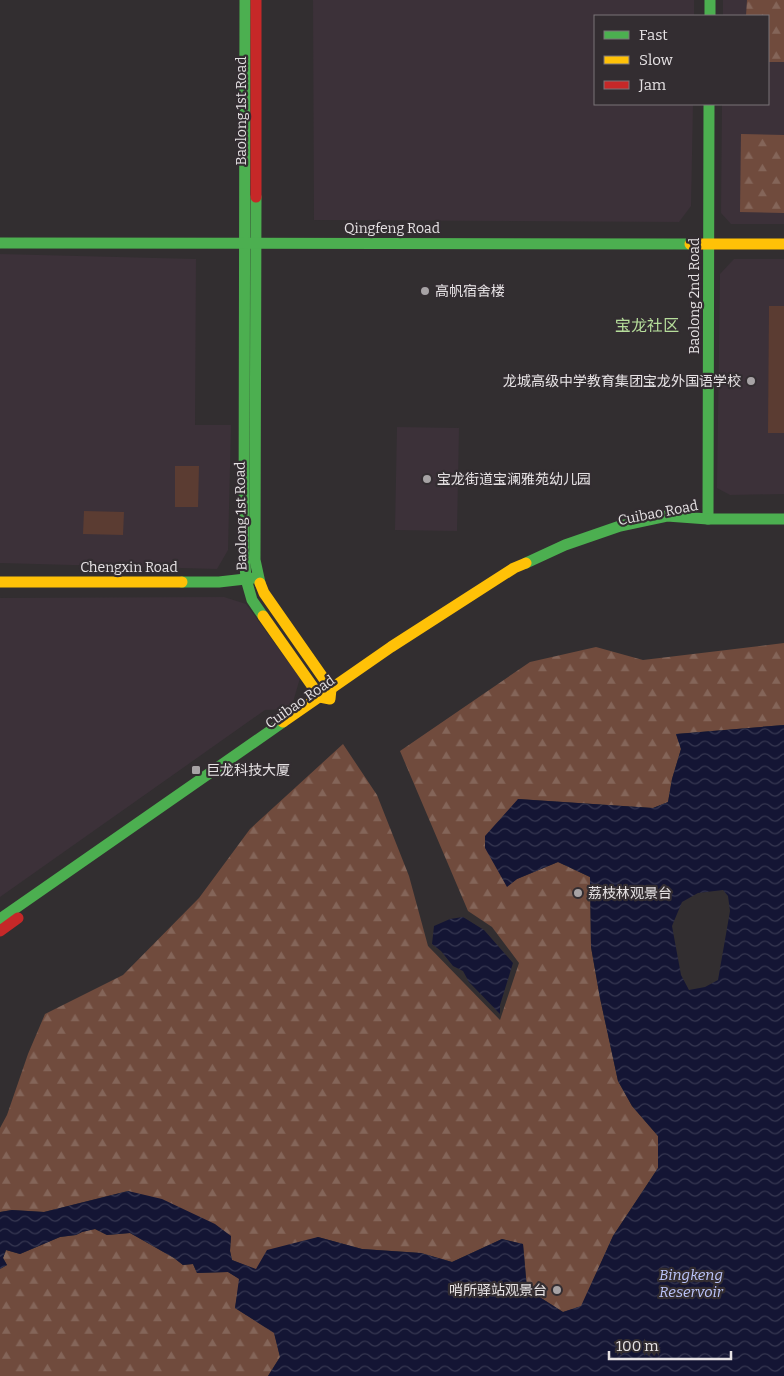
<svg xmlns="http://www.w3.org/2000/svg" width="784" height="1376" font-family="Bitter,'Noto Sans SC',serif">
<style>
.built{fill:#3c3139}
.green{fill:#5b3c32}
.forest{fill:url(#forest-firs)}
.water{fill:url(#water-waves);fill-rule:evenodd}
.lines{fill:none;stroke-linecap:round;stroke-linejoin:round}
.fast{stroke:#4caf50;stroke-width:11}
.slow{stroke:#ffc107;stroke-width:11}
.jam{stroke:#c62828;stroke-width:11}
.poi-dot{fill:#a7a3a5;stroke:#332d31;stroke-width:2}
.labels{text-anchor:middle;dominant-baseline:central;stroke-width:4.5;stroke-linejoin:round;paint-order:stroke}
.street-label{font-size:14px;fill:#e6e2e4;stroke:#332d31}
.poi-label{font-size:14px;fill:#e6e2e4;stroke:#332d31;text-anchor:start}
.water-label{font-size:15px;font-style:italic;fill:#bcc5fb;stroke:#332d31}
.quarter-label{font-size:16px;fill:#b6de9b;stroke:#332d31}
</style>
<defs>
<pattern id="forest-firs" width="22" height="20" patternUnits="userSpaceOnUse" patternTransform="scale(1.25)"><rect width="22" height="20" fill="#704b3d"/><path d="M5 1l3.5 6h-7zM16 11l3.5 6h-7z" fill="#846559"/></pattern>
<pattern id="water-waves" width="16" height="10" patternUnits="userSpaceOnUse" patternTransform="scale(1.25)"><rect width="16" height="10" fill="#141534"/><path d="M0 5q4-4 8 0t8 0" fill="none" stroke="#363751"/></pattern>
</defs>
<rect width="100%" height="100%" fill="#322e30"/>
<!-- built -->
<g class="built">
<polygon points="313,0 694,0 694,16 595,16 595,104 693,104 691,206 679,222 314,220"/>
<polygon points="723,0 784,0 784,224 731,224 721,213 722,104 768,104 768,16 723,16"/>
<polygon points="0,254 196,259 195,425 231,425 228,550 217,569 0,563"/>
<polygon points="734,259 784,259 784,494 730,495 717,488 720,274"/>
<polygon points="397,427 459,428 457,531 395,530"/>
<polygon points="224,597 246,604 300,678 291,709 265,710 0,897 0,598"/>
</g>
<!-- green -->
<g class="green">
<polygon points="769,306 784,306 784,433 768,433"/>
<polygon points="175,466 199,466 198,507 175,507"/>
<polygon points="84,511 124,512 123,535 83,534"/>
</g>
<!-- forest -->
<g class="forest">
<polygon points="747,0 784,0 784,62 768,62 768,16 746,16"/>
<polygon points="741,134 784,135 784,213 740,212"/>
<polygon points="784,643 784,725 676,734 681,749 672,779 668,802 653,808 518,799 507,886 517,879 558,862 590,877 591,947 600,998 618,1081 632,1106 658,1136 658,1168 613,1236 582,1306 563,1312 527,1289 523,1244 502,1239 452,1262 421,1253 362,1249 318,1237 256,1270 232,1260 230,1251 231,1236 128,1191 44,1212 12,1210 0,1212 0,1128 7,1115 28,1054 45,1014 123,975 199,898 250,829 343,744 377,795 409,876 428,946 500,1020 519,963 492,927 468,911 400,751 530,662 596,647 643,660"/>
<polygon points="95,1229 107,1235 130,1233 174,1258 183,1265 193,1264 197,1273 228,1272 240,1279 235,1308 274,1332 280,1357 268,1376 0,1376 0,1269 7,1265 3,1258 6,1250 20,1254 60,1237 76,1235 82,1232"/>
</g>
<!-- water -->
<g class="water">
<path d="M784,725V1376H268L280,1357L274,1333L235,1308L239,1279L228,1272L197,1273L193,1264L183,1265L174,1258L130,1233L107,1235L95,1229L82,1232L76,1235L60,1237L20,1254L6,1250L3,1258L7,1265L0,1269V1212L12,1210L44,1212L128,1191L162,1199L215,1224L231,1236L230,1251L232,1260L256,1269L267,1250L318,1237L362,1249L421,1253L452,1262L502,1239L523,1244L527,1289L563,1312L581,1306L613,1236L658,1168V1136L632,1106L618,1081L600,998L591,947L590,877L558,862L517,879L507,887L485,848V836L518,799L653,808L668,802L672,779L681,749L676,734ZM723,890L728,896L730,911L718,980L705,987L689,990L681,975L672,926L682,902L698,893Z"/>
<polygon points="463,917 484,930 513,963 500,1005 500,1014 469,982 463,971 453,966 441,951 432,944 434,926 450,919"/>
</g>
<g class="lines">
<!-- fast -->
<g class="fast">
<polyline points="245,0 244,550 246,579 252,600 263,616"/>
<polyline points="710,0 710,16"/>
<polyline points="256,197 255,560 260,583"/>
<polyline points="0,243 690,244"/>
<polyline points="708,519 709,104"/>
<polyline points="526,563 565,545 620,526 667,516 708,519 784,519"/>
<polyline points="182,582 219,582 254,578"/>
<polyline points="0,919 283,722"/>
</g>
<!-- slow -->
<g class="slow">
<polyline points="690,244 784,244"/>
<polyline points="0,582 182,582"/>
<polyline points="260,583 264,593 331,689 330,699 320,697 263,616"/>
<polyline points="283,722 391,647 514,568 526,563"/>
</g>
<!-- jam -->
<g class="jam">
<polyline points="256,197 256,0"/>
<polyline points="0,931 18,918"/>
</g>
</g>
<!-- markers -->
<g class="poi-dot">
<circle cx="425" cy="291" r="5"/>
<circle cx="751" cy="381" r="5"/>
<circle cx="427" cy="479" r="5"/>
<rect x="191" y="765" width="10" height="10" rx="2.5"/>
<circle cx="578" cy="893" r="5"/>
<circle cx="557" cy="1290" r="5"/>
</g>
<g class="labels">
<!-- street labels -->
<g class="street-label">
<text transform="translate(241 111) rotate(-90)">Baolong 1st Road</text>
<text x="392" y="228">Qingfeng Road</text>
<text transform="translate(694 296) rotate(-90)">Baolong 2nd Road</text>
<text transform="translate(658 513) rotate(-11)">Cuibao Road</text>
<text transform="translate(241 516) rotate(-91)">Baolong 1st Road</text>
<text x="129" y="567">Chengxin Road</text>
<text transform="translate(300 702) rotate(-35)">Cuibao Road</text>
</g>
<!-- poi labels -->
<g class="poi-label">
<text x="435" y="291">高帆宿舍楼</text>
<text x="741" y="381" text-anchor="end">龙城高级中学教育集团宝龙外国语学校</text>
<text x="437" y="479">宝龙街道宝澜雅苑幼儿园</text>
<text x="206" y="770">巨龙科技大厦</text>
<text x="588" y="893">荔枝林观景台</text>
<text x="547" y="1290" text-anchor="end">哨所驿站观景台</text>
</g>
<!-- water labels -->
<g class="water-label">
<text x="691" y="1275">Bingkeng<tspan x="691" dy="17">Reservoir</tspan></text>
</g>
<!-- quarter labels -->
<g class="quarter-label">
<text x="647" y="325">宝龙社区</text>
</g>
</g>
<!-- legend -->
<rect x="594" y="15" width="175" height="90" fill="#332d31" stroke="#7b7579"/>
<rect x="604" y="31" width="25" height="8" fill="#4caf50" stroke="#7b7579"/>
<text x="639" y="40" font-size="15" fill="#e6e2e4">Fast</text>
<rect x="604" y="56" width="25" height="8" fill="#ffc107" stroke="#7b7579"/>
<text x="639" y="65" font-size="15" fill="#e6e2e4">Slow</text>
<rect x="604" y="81" width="25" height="8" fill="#c62828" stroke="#7b7579"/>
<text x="639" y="90" font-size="15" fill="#e6e2e4">Jam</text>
<!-- scale -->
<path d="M609 1351v8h122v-8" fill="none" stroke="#e6e2e4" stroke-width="2.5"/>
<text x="616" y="1351" font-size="15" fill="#e6e2e4" stroke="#332d31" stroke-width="4" paint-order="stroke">100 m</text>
</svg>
